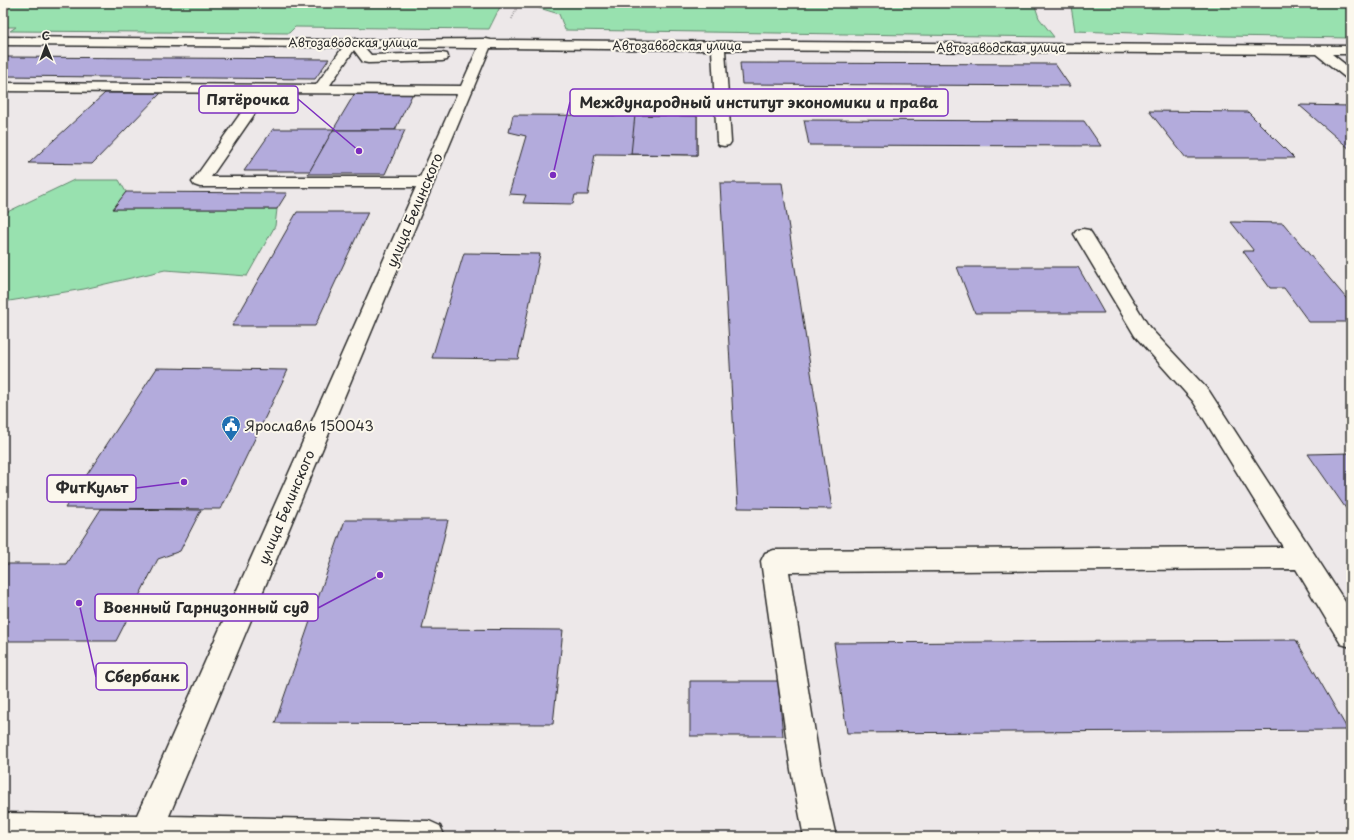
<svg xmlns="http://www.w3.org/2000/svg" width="1354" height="840" font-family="'Playpen Sans',sans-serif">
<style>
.green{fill:#98e1af;stroke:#62866d}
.building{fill:#b3abdc;stroke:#2b2b2b}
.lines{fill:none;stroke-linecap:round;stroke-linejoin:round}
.minor-casing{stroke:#2b2b2b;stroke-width:3}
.path{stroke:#2b2b2b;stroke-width:1.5;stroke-dasharray:0.5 2;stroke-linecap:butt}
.minor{fill:#fbf7ec;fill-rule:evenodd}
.labels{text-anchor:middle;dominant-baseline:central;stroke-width:4;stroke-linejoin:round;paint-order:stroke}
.far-street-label{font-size:12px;fill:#2b2b2b;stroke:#fbf7ec}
.street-label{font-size:14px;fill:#2b2b2b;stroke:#fbf7ec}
.poi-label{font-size:14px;fill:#2b2b2b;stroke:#fbf7ec;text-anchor:start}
.leader{fill:none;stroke:#7b2cbf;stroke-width:1.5}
.callout-dot{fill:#7b2cbf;stroke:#fbf7ec;stroke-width:1.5}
.callout{fill:#fbf7ec;stroke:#7b2cbf;stroke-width:1.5}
.callout-label{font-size:15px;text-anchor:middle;font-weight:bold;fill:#2b2b2b}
</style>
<rect width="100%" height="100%" fill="#ede8e9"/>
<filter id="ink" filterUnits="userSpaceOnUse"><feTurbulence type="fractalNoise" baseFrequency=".025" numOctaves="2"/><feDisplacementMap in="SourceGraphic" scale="8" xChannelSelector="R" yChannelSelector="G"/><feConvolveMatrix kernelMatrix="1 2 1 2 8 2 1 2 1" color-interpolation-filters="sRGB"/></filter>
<g filter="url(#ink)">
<!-- green -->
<g class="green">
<polygon points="3,3 502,3 489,29 295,27 289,33 10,31 16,27 3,27"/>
<polygon points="537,3 1034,3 1039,18 1054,37 565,30 559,14 536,7"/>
<polygon points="1079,3 1351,3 1351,38 1223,36 1075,31 1071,6"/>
<polygon points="74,180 119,180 126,192 113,209 277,209 275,226 247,276 165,270 84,289 3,302 3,214"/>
</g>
<!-- building -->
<g class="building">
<polygon points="3,57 329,59 315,79 3,76"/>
<polygon points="740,63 1055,64 1070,86 742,84"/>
<polygon points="105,93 161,93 92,164 29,163"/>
<polygon points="355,93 413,93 395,130 333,130"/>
<polygon points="1299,105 1351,106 1351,150"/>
<polygon points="1149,111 1248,112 1294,158 1186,158"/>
<polygon points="513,115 697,116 697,155 595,154 588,195 575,195 573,204 523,203 526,195 509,194 526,136 509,132"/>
<polygon points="635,115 697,116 697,155 631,154"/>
<polygon points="804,120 1084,121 1101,146 809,145"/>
<polygon points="273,129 334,129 310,171 244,171"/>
<polygon points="333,130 405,130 385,174 308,174"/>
<polygon points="720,183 782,183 832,509 738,508"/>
<polygon points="126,192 287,193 277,209 113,209"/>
<polygon points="297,212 368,212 315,326 232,326"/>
<polygon points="1231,222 1283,223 1351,304 1351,322 1309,322 1284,288 1270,288 1243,251 1254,251"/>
<polygon points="464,253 540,254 518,359 432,358"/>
<polygon points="957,267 1078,267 1104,313 975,313"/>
<polygon points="157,368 288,370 221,509 65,508"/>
<polygon points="1351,453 1351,510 1347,510 1308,454"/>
<polygon points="101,509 201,510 180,551 158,559 116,641 3,641 3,564 66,564"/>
<polygon points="345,520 448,520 422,629 563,630 553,724 275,723"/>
<polygon points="1296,640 1348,730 847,733 834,643"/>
<polygon points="690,681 778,681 783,736 690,736"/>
</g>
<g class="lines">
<!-- minor casing -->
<g class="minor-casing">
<g id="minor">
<path d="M3,37L348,40L353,38L358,40L486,39L491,40L1351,46V54H1332L1351,69V79L1346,78L1316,54L725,50L731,142L729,145L724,146L719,145L717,142L712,50L490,48L169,816L429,821L440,826L445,837H3V813L137,815L416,187H200L194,185L192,182L255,93L3,91V83L316,85L343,47L3,45ZM364,47L478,48L461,86L330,85L354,50L363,62L368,63L442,61L447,60L448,57L447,54L442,53L371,55ZM269,93L457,94L420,177H211Z"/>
<polygon points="1083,229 1089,230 1092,234 1149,327 1209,391 1351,611 1351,647 1341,644 1296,569 789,572 821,770 836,837 804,837 791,770 761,561 765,553 774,550 1283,547 1193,401 1135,336 1074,234 1077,230"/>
</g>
</g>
<!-- path -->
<polyline class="path" points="512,19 519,3"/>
<!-- minor -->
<use href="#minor" class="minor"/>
</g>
</g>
<!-- icons -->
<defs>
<g id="civic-pin" transform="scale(1)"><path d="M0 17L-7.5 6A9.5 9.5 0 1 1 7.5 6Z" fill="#1f6fb2" stroke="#fbf7ec"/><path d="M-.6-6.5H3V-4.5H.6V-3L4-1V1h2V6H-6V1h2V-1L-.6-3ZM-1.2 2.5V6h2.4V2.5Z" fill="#fff"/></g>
</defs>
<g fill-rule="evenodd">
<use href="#civic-pin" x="231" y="425"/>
</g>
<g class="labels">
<!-- far-street labels -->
<g class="far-street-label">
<text x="353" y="42">Автозаводская улица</text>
<text x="677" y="45">Автозаводская улица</text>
<text x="1001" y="47">Автозаводская улица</text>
</g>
<!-- street labels -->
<g class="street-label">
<text transform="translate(414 210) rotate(-67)">улица Белинского</text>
<text transform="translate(286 507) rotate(-67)">улица Белинского</text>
</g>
<!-- poi labels -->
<g class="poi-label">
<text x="245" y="425">Ярославль 150043</text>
</g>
</g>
<!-- callouts -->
<path class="leader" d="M359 151L298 99M553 175L570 102M184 482L136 488M380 575L318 608M79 603L96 677"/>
<g class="callout-dot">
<circle cx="359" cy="151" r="4"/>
<circle cx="553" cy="175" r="4"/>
<circle cx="184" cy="482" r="4"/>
<circle cx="380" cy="575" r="4"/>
<circle cx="79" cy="603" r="4"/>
</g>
<g class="callout">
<rect x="199" y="86" width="99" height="27" rx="4"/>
<rect x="570" y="89" width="378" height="27" rx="4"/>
<rect x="47" y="475" width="89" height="27" rx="4"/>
<rect x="95" y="594" width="223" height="27" rx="4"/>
<rect x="96" y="663" width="91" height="27" rx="4"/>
</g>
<g class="callout-label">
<text x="248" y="105">Пятёрочка</text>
<text x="759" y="108">Международный институт экономики и права</text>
<text x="92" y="493">ФитКульт</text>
<text x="206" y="613">Военный Гарнизонный суд</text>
<text x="142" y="682">Сбербанк</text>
</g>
<!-- margin -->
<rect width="1354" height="840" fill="none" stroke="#fbf7ec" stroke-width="16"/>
<rect x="8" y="8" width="1338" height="824" fill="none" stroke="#2b2b2b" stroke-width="1.5" filter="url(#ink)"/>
<!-- north arrow -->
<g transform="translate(46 46) rotate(359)" stroke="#fbf7ec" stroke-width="3" paint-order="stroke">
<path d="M0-3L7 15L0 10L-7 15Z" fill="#2b2b2b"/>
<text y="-6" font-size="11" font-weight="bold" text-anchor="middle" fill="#2b2b2b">С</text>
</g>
</svg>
